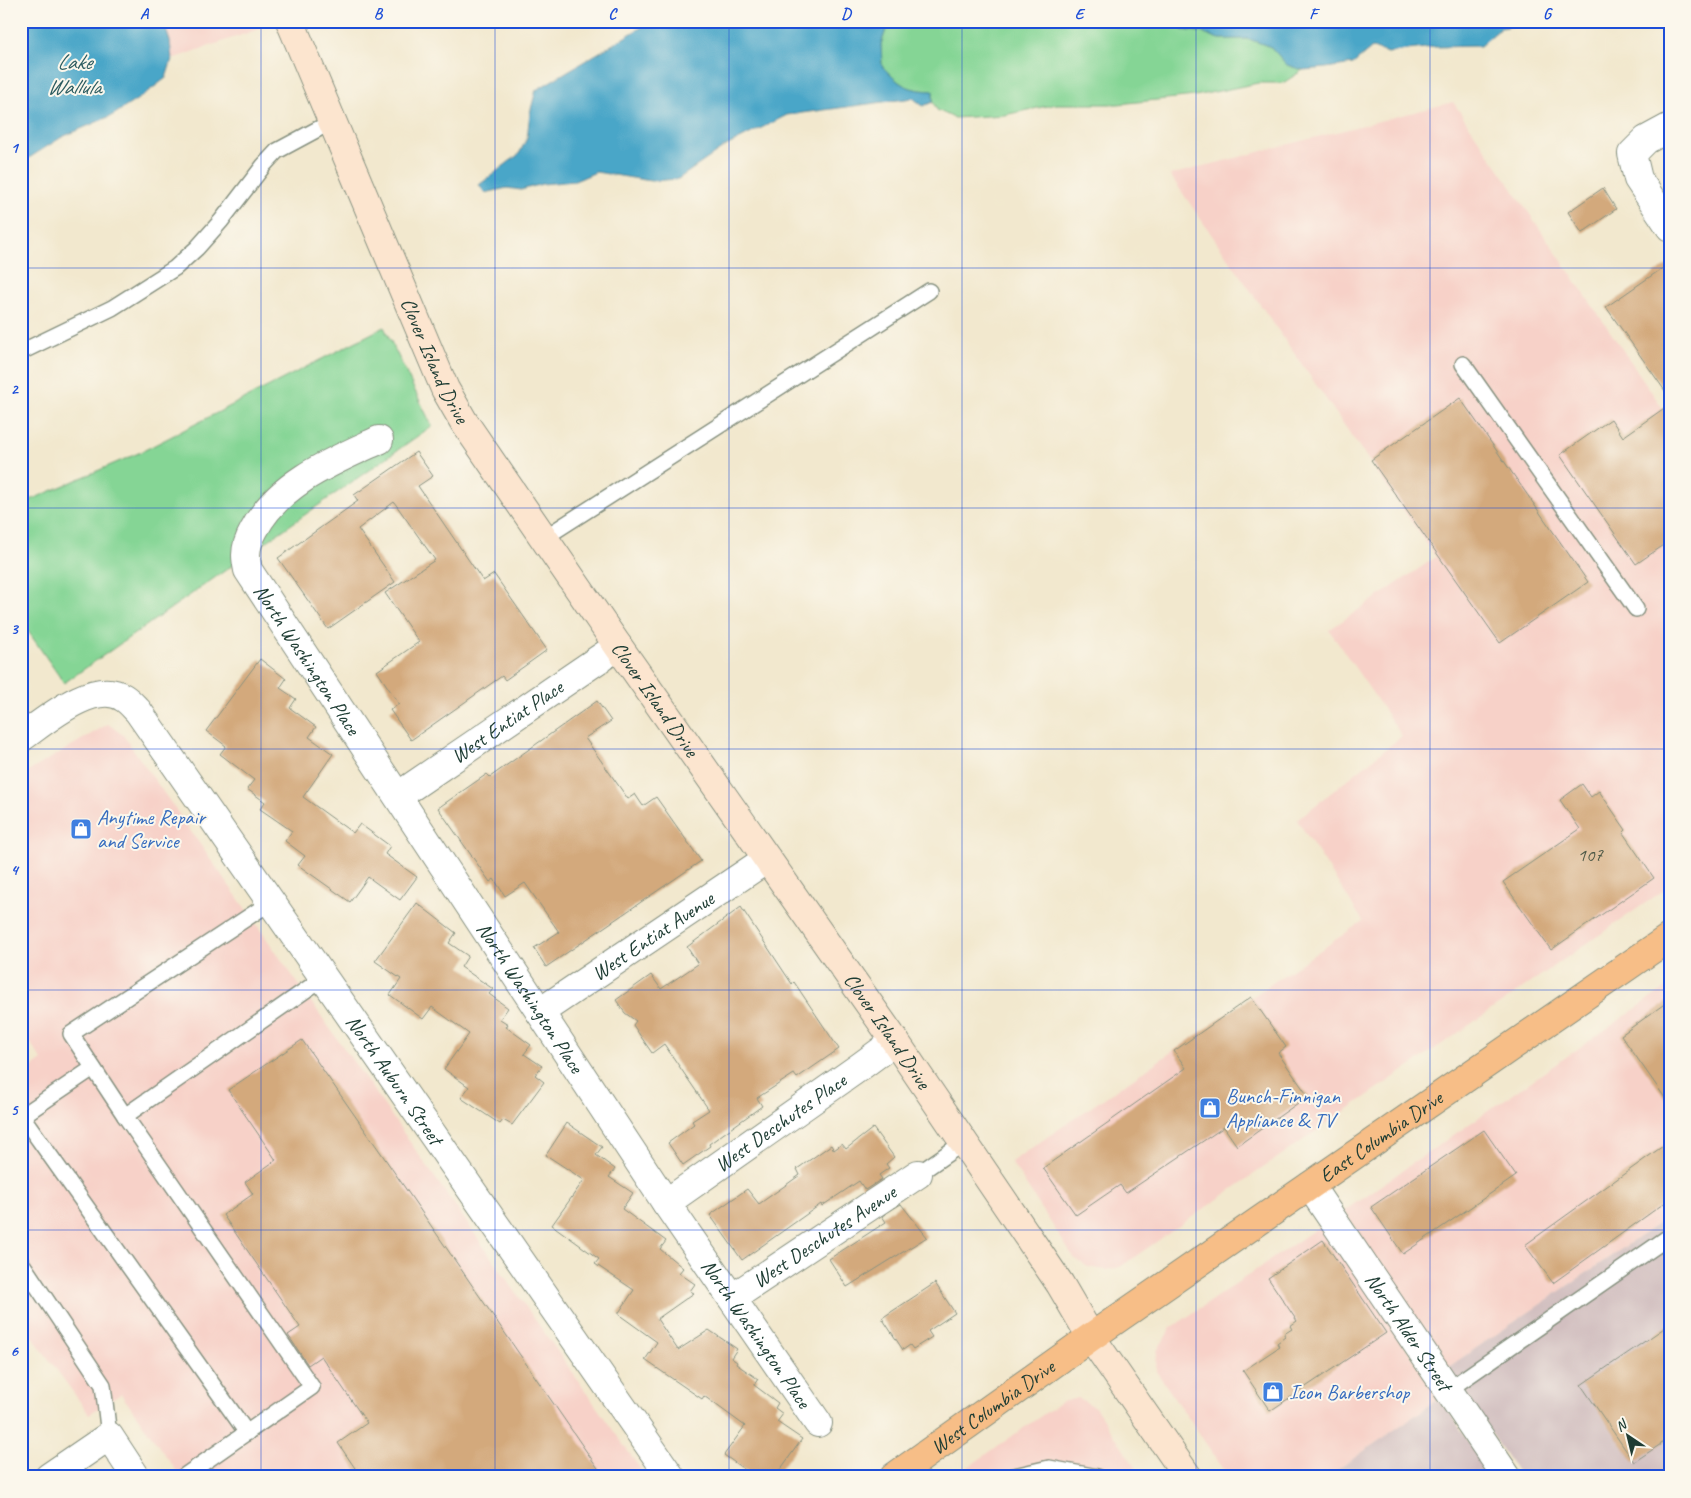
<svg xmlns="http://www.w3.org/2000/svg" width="1691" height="1498" font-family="Caveat,sans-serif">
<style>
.built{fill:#f7d1c8}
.industrial{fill:#d2bfc0}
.green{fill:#85d595;stroke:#528964}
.water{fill:#4aa6c8;stroke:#34727e}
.building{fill:#d3a97c}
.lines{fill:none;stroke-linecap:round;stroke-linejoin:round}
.lane-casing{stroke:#889281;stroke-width:18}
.street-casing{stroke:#889281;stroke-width:30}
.secondary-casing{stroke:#889281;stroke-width:30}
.primary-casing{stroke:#889281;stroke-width:30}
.lane{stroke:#fff;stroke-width:15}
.street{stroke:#fff;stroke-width:28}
.secondary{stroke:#fce5cf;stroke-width:28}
.primary{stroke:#f7be87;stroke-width:28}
.grid{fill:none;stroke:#1d4ed8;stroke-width:1;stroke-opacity:0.55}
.labels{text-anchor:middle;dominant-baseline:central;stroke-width:4;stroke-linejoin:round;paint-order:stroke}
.number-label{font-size:19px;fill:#4c5846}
.street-label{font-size:21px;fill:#1f3d34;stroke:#fbf7ec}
.shop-label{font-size:21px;fill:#366cbe;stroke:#fbf7ec;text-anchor:start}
.water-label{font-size:22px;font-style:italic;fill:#2c5c60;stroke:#fbf7ec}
.neatline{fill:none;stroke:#1d4ed8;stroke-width:2}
.grid-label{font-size:16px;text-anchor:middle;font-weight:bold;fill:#1d4ed8}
</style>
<rect width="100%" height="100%" fill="#fbf7ec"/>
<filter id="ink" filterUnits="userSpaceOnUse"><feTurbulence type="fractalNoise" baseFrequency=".02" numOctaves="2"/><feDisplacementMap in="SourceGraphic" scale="10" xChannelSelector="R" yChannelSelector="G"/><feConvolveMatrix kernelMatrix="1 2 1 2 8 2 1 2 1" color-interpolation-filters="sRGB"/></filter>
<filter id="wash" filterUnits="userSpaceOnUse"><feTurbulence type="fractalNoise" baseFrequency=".0096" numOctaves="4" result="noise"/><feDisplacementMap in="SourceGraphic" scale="20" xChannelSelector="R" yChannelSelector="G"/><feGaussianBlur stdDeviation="1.12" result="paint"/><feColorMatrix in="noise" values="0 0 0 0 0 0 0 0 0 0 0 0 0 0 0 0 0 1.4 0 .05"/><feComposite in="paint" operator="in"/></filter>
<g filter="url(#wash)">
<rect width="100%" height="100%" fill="#f2e8ce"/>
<!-- built -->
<g class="built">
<polygon points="163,21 270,21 259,29 172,59 170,41"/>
<polygon points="1453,102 1670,419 1670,886 1120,1267 1106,1270 1088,1267 1074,1258 1011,1162 1363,921 1297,820 1402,736 1329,630 1436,557 1170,175"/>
<polygon points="108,724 123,735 646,1477 181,1477 121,1394 89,1414 21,1321 21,1075 42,1060 21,1029 21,776"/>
<polygon points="1670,985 1670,1216 1447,1368 1344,1211"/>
<polygon points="1323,1224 1440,1398 1327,1477 1229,1477 1156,1371 1157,1351 1171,1328"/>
<polygon points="1078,1398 1095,1407 1142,1477 954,1477 1061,1402"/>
</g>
<!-- industrial -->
<g class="industrial">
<polygon points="1670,1216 1670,1477 1521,1477 1447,1368"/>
<polygon points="1440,1398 1492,1477 1327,1477"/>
</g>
<!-- green -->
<g class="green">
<path d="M889,21H1178L1182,30L1200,32L1219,39H1249L1271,47L1287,65L1303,70L1283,83H1258L1195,96L1118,104H1057L1004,115L954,118L937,110L933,102V91C906,90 900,85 882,66L881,44Z"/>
<polygon points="384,327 432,426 64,683 21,621 21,504 141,452"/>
</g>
<!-- water -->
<g class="water">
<polygon points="21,21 163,21 170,41 172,59 166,78 141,97 113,115 62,137 21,163"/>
<path d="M652,21H889L881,44L882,66C900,85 906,90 933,91V102L923,106L913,98L787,115L726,146L678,179L651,181L596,172L575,181L542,184L521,190L507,188L485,193L479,185L519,154L527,138L530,113L536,90Z"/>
<polygon points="1178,21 1536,21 1501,28 1480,46 1435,47 1407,50 1388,53 1372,48 1353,64 1326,68 1303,70 1287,65 1271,47 1249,39 1219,39 1200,32 1182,30"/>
</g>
<g id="blocks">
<!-- building -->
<g class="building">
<polygon points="1603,188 1616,209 1582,233 1568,212"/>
<polygon points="1670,263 1670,398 1606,307"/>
<polygon points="1460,398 1588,582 1500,643 1371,460"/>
<polygon points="1670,404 1670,541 1636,564 1560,455 1611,419 1623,437"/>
<polygon points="416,452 433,476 418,486 483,581 494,574 547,650 505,680 502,676 411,740 390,710 399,704 377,671 419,642 385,593 435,560 394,502 358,529 395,582 328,629 278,558 358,501 354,495"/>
<polygon points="260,659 286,679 280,688 296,699 290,708 316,727 309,737 333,754 303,797 353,833 360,824 390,846 385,854 417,877 400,900 368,877 350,902 298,865 305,856 285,841 292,831 260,809 265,802 247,789 254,780 220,754 226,746 206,731"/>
<polygon points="597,701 611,721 585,738 628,799 635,794 643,806 656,797 701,861 546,967 534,948 559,932 525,883 505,896 494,879 490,882 438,808 487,774 490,777"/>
<polygon points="1582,784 1591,797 1599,791 1626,830 1623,833 1654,878 1551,950 1503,882 1580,829 1560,800"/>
<polygon points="417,903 456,933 449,943 468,956 461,967 493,989 489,994 508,1008 500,1019 508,1024 506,1027 531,1045 524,1054 542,1066 535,1075 544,1082 512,1125 503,1120 500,1124 461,1098 469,1087 444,1069 469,1034 432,1007 423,1019 390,995 401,979 375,961"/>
<polygon points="741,907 792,984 794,982 839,1049 797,1078 794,1074 757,1098 762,1106 709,1144 710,1146 683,1165 668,1143 694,1124 692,1121 709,1110 664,1044 652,1053 633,1025 636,1021 625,1013 616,1000 651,975 661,989 698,964 687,947"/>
<polygon points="1251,997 1286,1047 1278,1053 1308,1096 1237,1146 1224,1127 1126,1193 1120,1185 1076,1215 1043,1168 1186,1068 1174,1051"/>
<polygon points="1670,1000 1670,1105 1621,1035"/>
<polygon points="302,1040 381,1153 604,1477 361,1477 338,1443 367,1423 321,1356 308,1365 288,1335 300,1327 223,1215 253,1194 245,1182 276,1160 228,1090"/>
<polygon points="567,1123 602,1147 596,1155 615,1169 609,1177 633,1193 622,1209 666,1241 660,1249 683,1268 679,1273 695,1284 690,1291 694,1293 657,1319 678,1350 709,1330 737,1349 731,1358 737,1362 736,1364 758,1379 754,1385 778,1403 775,1408 783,1414 777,1422 802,1439 775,1477 755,1477 724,1455 745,1426 704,1396 702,1399 645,1360 657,1342 618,1314 634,1290 595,1264 599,1259 552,1225 584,1180 546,1155"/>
<polygon points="873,1128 894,1157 886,1164 889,1168 879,1175 882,1179 865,1190 859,1181 822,1206 821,1204 742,1260 710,1215 747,1189 759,1204 800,1175 797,1169 831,1145 834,1150 842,1144 846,1149"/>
<polygon points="1484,1130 1516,1176 1403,1254 1371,1207"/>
<polygon points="1670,1141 1670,1199 1553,1283 1525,1245"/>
<polygon points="901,1204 927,1237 847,1287 829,1259 886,1222 882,1216"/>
<polygon points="1323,1240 1386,1333 1270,1411 1243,1371 1279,1347 1277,1343 1285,1337 1284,1334 1292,1329 1290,1326 1297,1321 1268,1278"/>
<polygon points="935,1283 955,1313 928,1331 932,1337 913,1349 910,1345 903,1350 882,1318"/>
<polygon points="1670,1324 1670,1438 1634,1462 1581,1385"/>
</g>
</g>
</g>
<g filter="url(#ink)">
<use href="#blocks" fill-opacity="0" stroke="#889281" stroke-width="1"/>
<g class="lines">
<!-- lane casing -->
<g class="lane-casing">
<g id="lane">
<polyline points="21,352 112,308 175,268 197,248 221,221 264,165 277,151 331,122"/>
<polyline points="1463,364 1636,609"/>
<polyline points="544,538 929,291"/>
<polyline points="93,1068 22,1116 247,1433"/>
<polyline points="125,1116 71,1034 271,902"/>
<polyline points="918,1174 964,1142"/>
<polyline points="21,1262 103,1385 109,1436"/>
<polyline points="1448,1390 1670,1236"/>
<polyline points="183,1477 312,1387 125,1116 323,978"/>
<polyline points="1010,1477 1049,1468 1098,1477"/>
</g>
</g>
<!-- street casing -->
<g class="street-casing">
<g id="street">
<polyline points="1670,127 1646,140 1632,154 1638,179 1670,227"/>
<path id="s1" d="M379,440C333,461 278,483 254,530C250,537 246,546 246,555C246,560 247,565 248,570L666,1203L818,1423"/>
<path id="s2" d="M21,738C45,721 94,678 124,698C129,701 134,707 138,711L671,1477"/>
<path id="s3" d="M398,796L618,646"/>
<path id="s4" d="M540,1012L767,859"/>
<path id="s5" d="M1310,1186L1507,1477"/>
<path id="s6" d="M666,1203L861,1066L895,1041"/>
<path id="s7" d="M732,1298L918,1174"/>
<polyline points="49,1477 109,1436 136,1477"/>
</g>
</g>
<!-- secondary casing -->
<g class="secondary-casing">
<g id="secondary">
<path id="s8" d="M290,21L434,363L445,389L464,422L618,646L895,1041L1060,1284L1091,1337L1188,1477"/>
</g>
</g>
<!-- primary casing -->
<g class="primary-casing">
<g id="primary">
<path id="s9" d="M894,1477L1091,1337L1670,937"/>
</g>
</g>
<!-- lane -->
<use href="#lane" class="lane"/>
<!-- street -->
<use href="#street" class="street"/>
<!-- secondary -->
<use href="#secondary" class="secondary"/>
<!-- primary -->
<use href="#primary" class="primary"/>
</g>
</g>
<!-- grid -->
<path class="grid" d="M261,21V1477M495,21V1477M729,21V1477M962,21V1477M1196,21V1477M1430,21V1477M21,268H1670M21,508H1670M21,749H1670M21,990H1670M21,1230H1670"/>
<!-- icons -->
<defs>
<g id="shop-square" transform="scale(1.125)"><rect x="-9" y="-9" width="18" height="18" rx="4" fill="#3f7fe0" stroke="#fbf7ec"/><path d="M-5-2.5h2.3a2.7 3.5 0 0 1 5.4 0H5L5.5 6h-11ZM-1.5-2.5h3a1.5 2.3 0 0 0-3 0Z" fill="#fff"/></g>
</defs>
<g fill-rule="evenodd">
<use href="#shop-square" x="81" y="829"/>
<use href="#shop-square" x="1210" y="1108"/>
<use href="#shop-square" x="1273" y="1392"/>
</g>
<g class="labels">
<!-- number labels -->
<g class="number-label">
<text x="1590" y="855">107</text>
</g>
<!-- street labels -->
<g class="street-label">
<text stroke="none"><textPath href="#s8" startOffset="369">Clover Island Drive</textPath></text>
<text stroke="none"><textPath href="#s1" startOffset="306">North Washington Place</textPath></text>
<text stroke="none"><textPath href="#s8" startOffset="774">Clover Island Drive</textPath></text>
<text stroke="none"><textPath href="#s3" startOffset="132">West Entiat Place</textPath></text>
<text stroke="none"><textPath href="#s4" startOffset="136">West Entiat Avenue</textPath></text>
<text stroke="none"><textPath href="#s1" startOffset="711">North Washington Place</textPath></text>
<text stroke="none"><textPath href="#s8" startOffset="1179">Clover Island Drive</textPath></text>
<text stroke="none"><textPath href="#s2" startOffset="585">North Auburn Street</textPath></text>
<text stroke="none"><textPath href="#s6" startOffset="140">West Deschutes Place</textPath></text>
<text stroke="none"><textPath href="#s9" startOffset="594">East Columbia Drive</textPath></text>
<text stroke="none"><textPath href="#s7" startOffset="111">West Deschutes Avenue</textPath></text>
<text stroke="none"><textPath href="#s5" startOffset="176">North Alder Street</textPath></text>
<text stroke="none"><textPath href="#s1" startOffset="1116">North Washington Place</textPath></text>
<text stroke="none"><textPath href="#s9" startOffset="121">West Columbia Drive</textPath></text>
</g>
<!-- shop labels -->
<g class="shop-label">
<text x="97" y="817">Anytime Repair<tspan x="97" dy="24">and Service</tspan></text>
<text x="1226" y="1096">Bunch-Finnigan<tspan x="1226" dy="24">Appliance &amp; TV</tspan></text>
<text x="1289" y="1392">Icon Barbershop</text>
</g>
<!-- water labels -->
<g class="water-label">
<text x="74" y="62">Lake<tspan x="74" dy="25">Wallula</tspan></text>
</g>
</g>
<!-- margin -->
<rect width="1691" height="1498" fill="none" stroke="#fbf7ec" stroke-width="55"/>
<!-- north arrow -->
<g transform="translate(1628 1436) rotate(325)" stroke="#fbf7ec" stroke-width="4" paint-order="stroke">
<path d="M0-4L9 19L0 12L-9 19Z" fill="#1f3d34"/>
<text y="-8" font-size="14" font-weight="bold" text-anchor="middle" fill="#1f3d34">N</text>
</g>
<rect x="28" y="28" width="1636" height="1442" class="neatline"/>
<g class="grid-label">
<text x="144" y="19">A</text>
<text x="378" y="19">B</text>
<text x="612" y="19">C</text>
<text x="846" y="19">D</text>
<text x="1079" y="19">E</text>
<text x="1313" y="19">F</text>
<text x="1547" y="19">G</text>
<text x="14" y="153">1</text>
<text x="14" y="394">2</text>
<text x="14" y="634">3</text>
<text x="14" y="875">4</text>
<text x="14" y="1115">5</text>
<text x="14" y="1356">6</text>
</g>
</svg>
